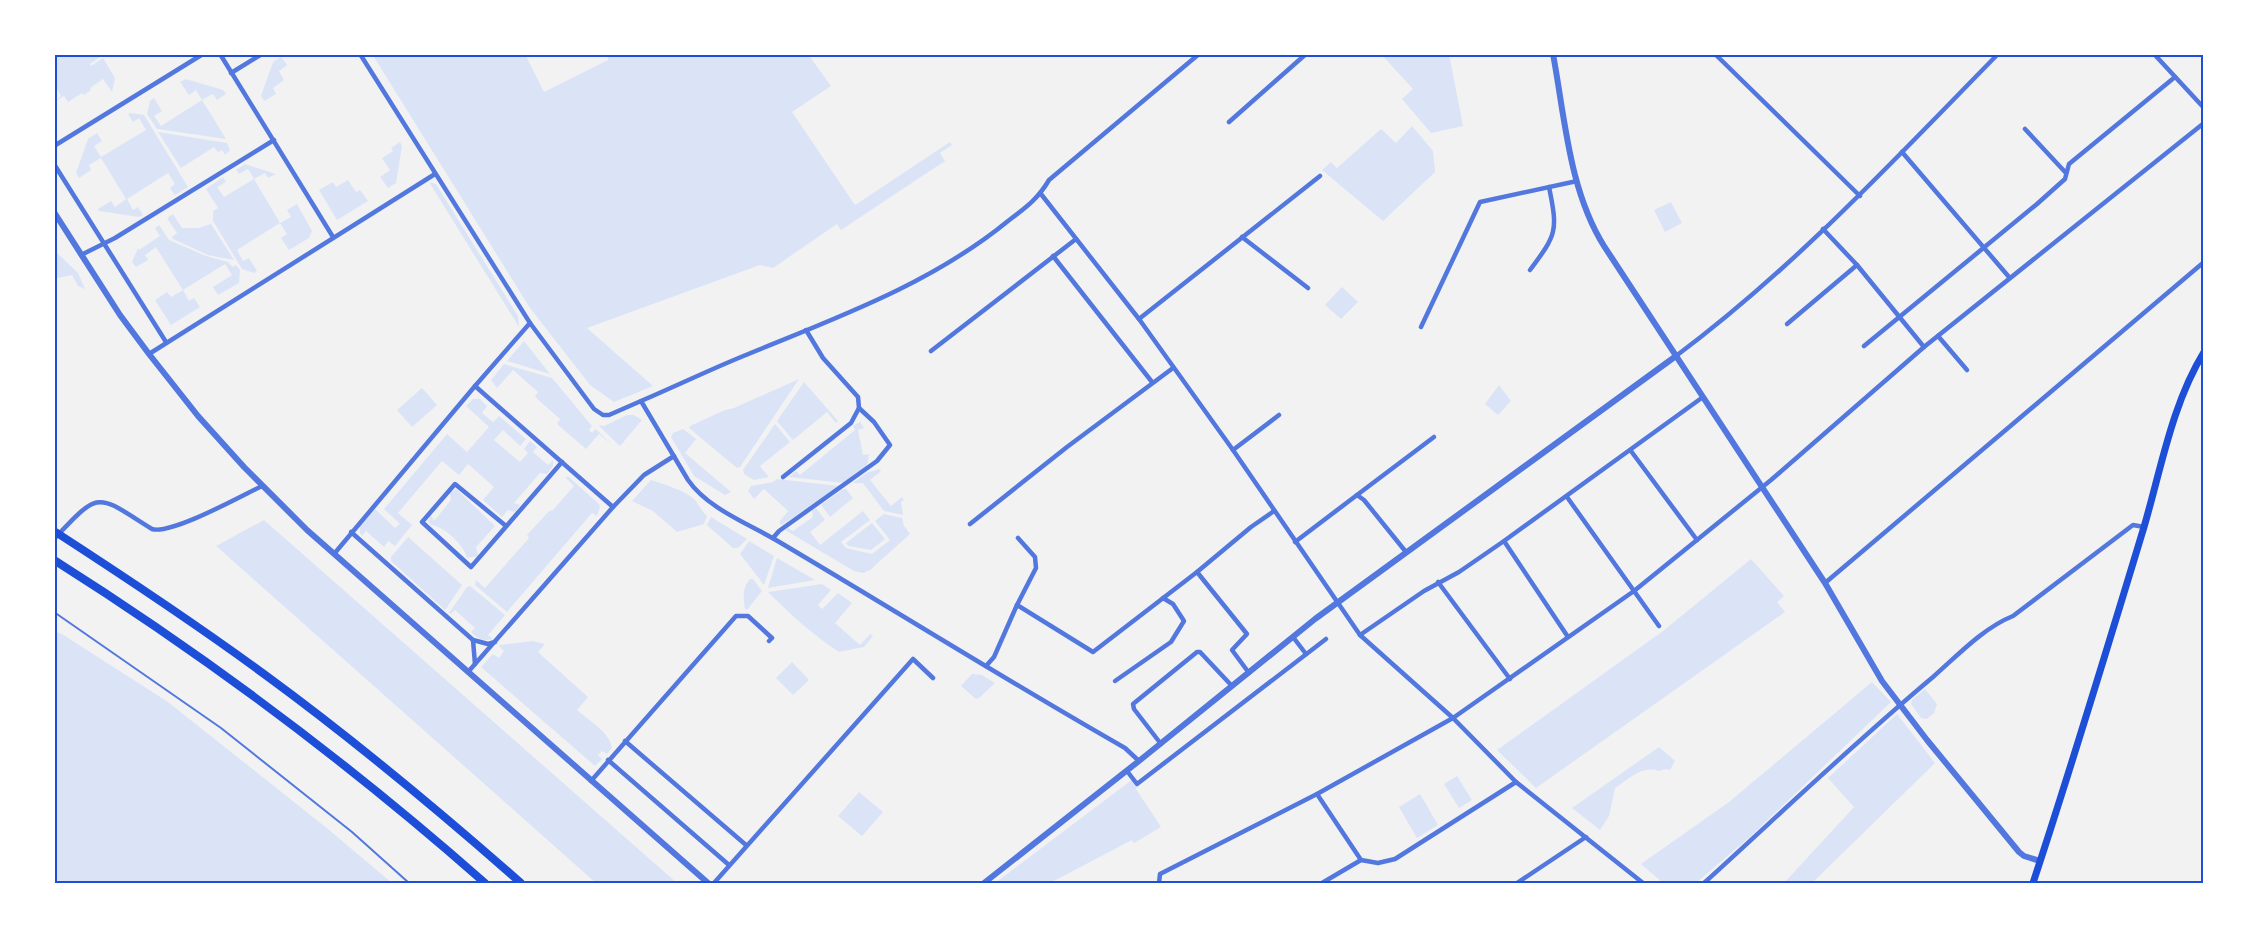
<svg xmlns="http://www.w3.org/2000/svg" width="2258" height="937" font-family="'Varela Round',sans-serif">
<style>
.green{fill:#dbe4f7}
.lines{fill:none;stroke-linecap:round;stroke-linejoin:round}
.service{stroke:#5277de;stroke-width:2}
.minor{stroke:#5277de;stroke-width:4.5}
.tertiary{stroke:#5277de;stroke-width:6}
.secondary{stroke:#1d4ed8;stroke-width:7}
.motorway{stroke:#1d4ed8;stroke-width:8}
.neatline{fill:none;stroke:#1d4ed8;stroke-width:2}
</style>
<rect width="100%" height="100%" fill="#f2f2f2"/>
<!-- green -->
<g class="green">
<polygon points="54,54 100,54 101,56 90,64 91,66 103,58 115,78 112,92 103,79 90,88 91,90 84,95 82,93 68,102 64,96 54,102 61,96 54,84"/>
<polygon points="372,54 499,54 501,57 507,54 525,54 544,92 608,60 608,54 808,54 831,86 792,112 855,205 950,142 952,145 940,153 945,161 841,230 837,224 773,268 760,265 587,328 653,386 614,402 590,385 530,308"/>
<polygon points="1381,54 1449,54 1463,126 1431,133 1402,99 1413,89"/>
<polygon points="281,57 287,65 279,71 284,80 273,88 276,94 264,101 261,96 273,62"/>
<polygon points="186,79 223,90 226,94 217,100 213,94 202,100 226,139 157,129 147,114 150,101 154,98 162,111 154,116 161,126 202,100 196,90 189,95 180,82"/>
<polygon points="130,113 144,115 188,187 175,195 170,188 175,184 168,173 127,199 133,210 138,207 143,215 139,217 99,211 98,209 111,201 115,207 126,199 101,158 89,165 91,170 79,178 76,173 88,139 97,133 102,141 94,146 101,157 146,130 139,118 133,122 128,114"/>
<polygon points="1412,126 1433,151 1435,172 1383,221 1322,170 1331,162 1337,168 1381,129 1396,143"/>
<polygon points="158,132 227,143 230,150 225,155 222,150 218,152 214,147 181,168"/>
<polygon points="400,142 402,146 396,183 388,188 380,177 390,170 382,158 393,151 391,148"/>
<polygon points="245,164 276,174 268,178 265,173 254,179 280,223 291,217 287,210 297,204 312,231 309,238 289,250 281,238 287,234 280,223 237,250 243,261 249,258 257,271 254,273 242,269 213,221 213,211 218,208 206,189 223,177 226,182 217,187 224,197 254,179 248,169 239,174 236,170"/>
<polygon points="348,180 356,192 360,190 368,201 337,220 319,190 333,182 336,187"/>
<polygon points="429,182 436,184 518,316 519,327"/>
<polygon points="1671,202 1682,223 1665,232 1654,210"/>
<polygon points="173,214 182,228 198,228 211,224 234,260 208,255 173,239 172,237 177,233 167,218"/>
<polygon points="159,225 169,240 206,256 228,262 233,267 236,265 240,270 239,283 218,295 213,287 232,275 225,264 183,290 189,301 194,298 200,307 171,325 155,300 167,292 171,297 183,290 156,247 145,255 148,260 136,267 132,262 138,248 139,250 160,236 155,228"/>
<polygon points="54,250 78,273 85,289 78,286 72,275 58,278 54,275"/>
<polygon points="1342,287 1358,302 1341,319 1325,305"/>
<polygon points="524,341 550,374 507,361"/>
<polygon points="504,364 552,378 592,426 589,430 592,433 595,429 598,431 611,444 599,434 586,449 557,424 560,419 535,397 538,392 513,370 497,388 491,380"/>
<polygon points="799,379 740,467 737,468 689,428 690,426 725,410 734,408"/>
<polygon points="804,382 838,421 836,423 827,412 793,440 777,421"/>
<polygon points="1499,385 1511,401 1498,415 1485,404"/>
<polygon points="422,388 437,405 412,427 397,410"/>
<polygon points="473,399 480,399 487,406 482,413 493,422 499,416 526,439 520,446 503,430 494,440 520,462 528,453 524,449 530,441 537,447 533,452 548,465 553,460 553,466 547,474 540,473 514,503 520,505 515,512 508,510 502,517 483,500 494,487 468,464 459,475 442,461 398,513 412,525 395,546 388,541 384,547 366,531 362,536 360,533 360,526 375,509 395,528 400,524 384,509 447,434 467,452 489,427 466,406"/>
<polygon points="627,415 634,415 642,420 620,446 598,425 604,426"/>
<polygon points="860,422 864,428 858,430 863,455 869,454 867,466 843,483 789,477 796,471 800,475 855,430 853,426"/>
<polygon points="775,424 790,442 760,466 769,477 754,480 744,474 743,470"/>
<polygon points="683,429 696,439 685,453 731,492 725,495 694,476 671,437 673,433"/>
<polygon points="879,469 881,471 870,480 891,506 902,497 904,500 901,502 903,515 884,511 863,483 853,483 866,473"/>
<polygon points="565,477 569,477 599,504 600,507 597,516 592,513 507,612 475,585 476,580 485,588 529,538 527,535 550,510 552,511 574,486"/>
<polygon points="777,479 839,486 782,525 779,522 788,511 764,489 754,499 748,491 751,486 773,482"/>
<path d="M651,480C663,484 687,491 695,500C700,506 701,511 707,516L704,524L677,532L653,511L632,501Z"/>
<path d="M456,489L495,526L476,547L478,556L467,558C465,546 444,526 431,525L428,521L431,515L434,521L451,500L450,493Z"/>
<polygon points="843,489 846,489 853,498 830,517 821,505"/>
<polygon points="816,508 825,520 810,532 820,545 863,511 870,520 841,542 846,548 872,554 890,540 875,521 884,514 902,518 904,526 910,534 870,570 863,573 854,571 785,530 788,528 793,531 813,517 812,511"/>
<polygon points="711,517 747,539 738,548 733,548 707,525"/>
<polygon points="264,520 677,883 596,883 216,546"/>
<polygon points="872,523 885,539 871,550 848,546 846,543"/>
<polygon points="408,537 462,585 445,610 391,561 391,557"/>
<polygon points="749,541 774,556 764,585 740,554"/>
<polygon points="777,558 815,580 768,588"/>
<polygon points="1751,559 1784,596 1777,602 1785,612 1536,788 1497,750 1663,631"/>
<path d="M750,579H753L762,591L747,610L745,609C743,597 742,588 750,579Z"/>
<path d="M822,584L831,590L818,605L822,609L838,593L852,603L835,623L860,645L870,634L873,636L864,647L839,652C813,635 790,614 768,592Z"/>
<path d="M470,586L505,615L488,635L493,639C483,642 478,639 471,632L475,628L455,610L451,614L449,613L467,587Z"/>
<polygon points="54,631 62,634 168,702 328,829 392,883 54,883"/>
<path d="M533,641L545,644L538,652L588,697L577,710C588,720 610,732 612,748L607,754L602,751L598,755L602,759L595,766L481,667L493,654L499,658L504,651L499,646L500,645Z"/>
<polygon points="792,662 809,680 793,695 776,678"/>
<polygon points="972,674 982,675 995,683 979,698 976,699 961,686"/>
<polygon points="1872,682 1891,702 1751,836 1696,883 1663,883 1641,864 1729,802"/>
<polygon points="1925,689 1937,704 1934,713 1927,719 1921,718 1911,704 1912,700"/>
<polygon points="1897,714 1935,763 1812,883 1784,883 1854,807 1828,778"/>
<path d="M1659,747L1675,761L1670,770L1665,769L1659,771C1642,765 1629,779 1615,788L1609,816L1600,830L1572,808Z"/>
<polygon points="1457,776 1472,800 1459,808 1444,784"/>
<polygon points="1133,779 1137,784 1136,789 1161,827 1134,843 1132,840 1050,883 995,883"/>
<polygon points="859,792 883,812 862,836 838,816"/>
<polygon points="1420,794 1438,825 1417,838 1399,807"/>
</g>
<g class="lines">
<!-- service -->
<polyline class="service" points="54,612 221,728 352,832 409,883"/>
<!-- minor -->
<g class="minor">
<polyline points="220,54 333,237"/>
<path d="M360,54L530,323L594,409L603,415H609L641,401L688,480C709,510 750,524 781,543C896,611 1009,682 1125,748L1139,761"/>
<polyline points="1715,54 1860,196"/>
<polyline points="2154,54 2204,108"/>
<polyline points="231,73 262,54"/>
<polyline points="1229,122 1306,54"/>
<polyline points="2025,129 2066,173"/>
<polyline points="54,146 203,54"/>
<polyline points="1902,152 2009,277"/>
<polyline points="54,164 166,342"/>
<polyline points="1041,194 1139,319 1233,450 1360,635 1453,718 1516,782 1643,883"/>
<polyline points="1823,229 1857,265 1924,347"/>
<polyline points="1242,237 1308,288"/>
<polyline points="81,255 115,238 274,140"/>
<polyline points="1053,256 1152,382"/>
<path d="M1530,270C1557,234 1558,231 1549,187"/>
<polyline points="1139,319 1320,176"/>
<polyline points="1787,324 1857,265"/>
<polyline points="1421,327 1480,202 1577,181"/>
<polyline points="1938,336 1967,370"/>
<polyline points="1864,346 2037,204 2065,179 2069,164 2175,77"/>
<polyline points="931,351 1076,239"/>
<polyline points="149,354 435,174"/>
<path d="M1676,356C1794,268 1895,159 1998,54"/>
<polyline points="475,386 530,323"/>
<path d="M641,401C674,387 707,371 741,357C833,319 930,285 1008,221C1025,208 1038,199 1049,180L1199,54"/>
<polyline points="1233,450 1279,415"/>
<polyline points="1631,451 1697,540"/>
<polyline points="783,477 851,423 859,408"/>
<polyline points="1357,495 1434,437"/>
<polyline points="1567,497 1659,626"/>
<polyline points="613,507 644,475 674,456"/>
<polyline points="970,524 1067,447 1173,368"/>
<polyline points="506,526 455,484 422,522 471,567 562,462"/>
<polyline points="351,532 473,640 488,644 495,642"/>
<polyline points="773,538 779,531 877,461 890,445 874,422 859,408 858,397 823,358 806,330"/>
<path d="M54,539C101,489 96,494 152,529C171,535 241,496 262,486"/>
<polyline points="1504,541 1568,637"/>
<polyline points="1295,542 1357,495 1364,500 1406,552"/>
<polyline points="334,554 475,386 613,507 468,672"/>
<polyline points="1197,572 1247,634 1232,650 1249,673"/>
<polyline points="1438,582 1510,679"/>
<polyline points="1825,583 2204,262"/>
<polyline points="1017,605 1036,568 1035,557 1018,538"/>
<polyline points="1360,635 1424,591 1459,572 1504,541 1703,397"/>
<polyline points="1293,637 1306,654"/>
<polyline points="473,640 475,664"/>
<polyline points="986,666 994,657 1017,605 1093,652 1197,572 1251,527 1274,511"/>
<polyline points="1115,681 1171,642 1184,621 1173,604 1163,598"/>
<polyline points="625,741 746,845"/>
<polyline points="1161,744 1134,709 1133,704 1197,652 1200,652 1232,686"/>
<polyline points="608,760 729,865"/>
<polyline points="1127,771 1137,784 1326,639"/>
<polyline points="591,781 736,616 748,616 772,638 769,641"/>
<polyline points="1317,794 1361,860"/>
<polyline points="714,883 913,659 933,678"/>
<polyline points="1159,883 1160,874 1317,794 1453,718 1634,591 1771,480 1924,347 2204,123"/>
<polyline points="1322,883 1361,860 1378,863 1395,859 1516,782"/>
<polyline points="1517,883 1586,837"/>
<path d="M1704,883C1780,814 1854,743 1933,677C1957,656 1983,628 2013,616L2133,525L2144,527"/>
</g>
<!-- tertiary -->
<g class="tertiary">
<path d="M1553,54C1565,118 1569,190 1604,246L1825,583L1882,681L1927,740L2019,852L2024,856L2040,861"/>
<polyline points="54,212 120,315 149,354 198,416 244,467 307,530 708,883"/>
<polyline points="984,883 1139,761 1315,619 1676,356"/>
</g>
<!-- secondary -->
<path class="secondary" d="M2033,883C2072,765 2108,646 2144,527C2161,469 2172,404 2204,352"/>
<!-- motorway -->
<g class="motorway">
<path d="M54,531C125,577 196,624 264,674C353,739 438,810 521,883"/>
<path d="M54,560C206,656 350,764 485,883"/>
</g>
</g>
<!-- border -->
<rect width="2258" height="937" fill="none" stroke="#ffffff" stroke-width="111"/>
<rect x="56" y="56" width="2146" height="826" class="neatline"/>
</svg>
